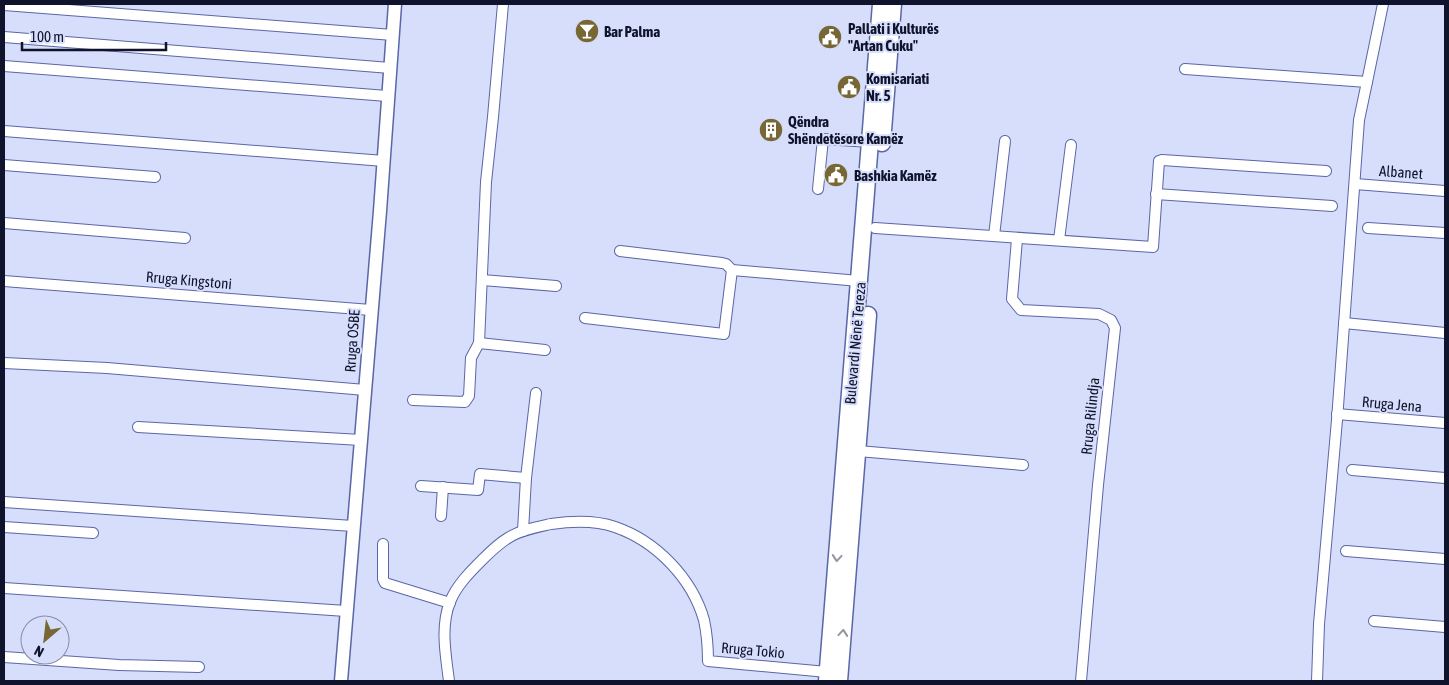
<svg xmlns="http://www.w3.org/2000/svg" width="1449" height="685" font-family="'Asap Condensed',sans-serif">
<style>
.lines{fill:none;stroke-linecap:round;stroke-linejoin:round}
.minor-casing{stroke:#5967a6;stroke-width:12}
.tertiary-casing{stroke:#5967a6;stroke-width:15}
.primary-casing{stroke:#5967a6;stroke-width:19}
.minor{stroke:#fff;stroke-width:10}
.tertiary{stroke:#fff;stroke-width:12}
.primary{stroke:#fff;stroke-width:16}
.oneway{stroke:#9395a0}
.labels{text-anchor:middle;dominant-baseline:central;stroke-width:4;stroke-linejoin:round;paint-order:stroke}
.poi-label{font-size:15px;font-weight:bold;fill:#0f132c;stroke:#d6defb;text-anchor:start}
.street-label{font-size:15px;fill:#0f132c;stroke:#d6defb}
</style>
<rect width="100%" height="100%" fill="#d6defb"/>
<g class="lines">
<!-- minor casing -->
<g class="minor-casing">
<g id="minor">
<polyline points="4,5 393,35"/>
<polyline points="4,37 390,68"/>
<polyline points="4,66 387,96"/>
<polyline points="1185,69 1367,82 1383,4"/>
<polyline points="4,131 384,161"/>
<polyline points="4,165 155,177"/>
<polyline points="1355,184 1445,191"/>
<polyline points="818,189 823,139 871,142"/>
<polyline points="1156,194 1332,206"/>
<polyline points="4,223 185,238"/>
<polyline points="875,228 1153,247 1159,161 1162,160 1326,171"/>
<polyline points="1368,228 1445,233"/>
<polyline points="994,236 1005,141"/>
<polyline points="1017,239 1012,299 1021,310 1099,314 1111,320 1115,328 1098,485 1081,681"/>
<polyline points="1059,240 1071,145"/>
<polyline points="620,251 722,263 726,264 732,270 859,281"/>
<polyline points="482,280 556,286"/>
<polyline points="4,281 371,310"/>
<polyline points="585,318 724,334 732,270"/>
<polyline points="1344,323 1445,333"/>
<polyline points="479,343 486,182 493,117 503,4"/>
<polyline points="4,363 107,368 365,390"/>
<polyline points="413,400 465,402 469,396 471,358 479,343 545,350"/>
<polyline points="1337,414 1445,423"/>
<polyline points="138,427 361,440"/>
<polyline points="858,451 1023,465"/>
<polyline points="1352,470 1445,478"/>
<polyline points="421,486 478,490 480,474 526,478"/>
<polyline points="4,502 353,526"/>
<polyline points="441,516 443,487"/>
<polyline points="4,527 93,533"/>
<polyline points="523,531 526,478 536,393"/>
<polyline points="383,544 383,579 385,583 450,603"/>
<polyline points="1346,551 1445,559"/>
<polyline points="4,588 346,611"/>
<polyline points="1374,621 1445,627"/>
<polyline points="4,657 119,665 199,667"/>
<path d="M449,681C446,656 440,627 450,602C456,586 470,572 482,560C490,552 498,544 508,538C520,530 537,527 551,524C572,521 595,520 615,527C656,541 692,578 704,620C707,634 708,647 708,661L827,672"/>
<polyline points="1317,681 1319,624 1337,420 1359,120 1367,82"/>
</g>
</g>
<!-- tertiary casing -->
<g class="tertiary-casing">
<polyline id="tertiary" points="341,681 380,211 395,4"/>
</g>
<!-- primary casing -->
<g class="primary-casing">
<g id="primary">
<polyline points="882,143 893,4"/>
<polyline points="827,681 881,4"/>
<polyline points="839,681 868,315"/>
</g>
</g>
<!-- minor -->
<use href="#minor" class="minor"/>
<!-- tertiary -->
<use href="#tertiary" class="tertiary"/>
<!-- primary -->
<use href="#primary" class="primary"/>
</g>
<!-- one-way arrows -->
<defs><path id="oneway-chevron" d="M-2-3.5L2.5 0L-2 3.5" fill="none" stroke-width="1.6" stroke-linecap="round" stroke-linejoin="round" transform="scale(1.25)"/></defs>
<g class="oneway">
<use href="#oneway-chevron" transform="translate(837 558) rotate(95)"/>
<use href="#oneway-chevron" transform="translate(843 633) rotate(-85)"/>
</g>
<!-- icons -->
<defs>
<g id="bar-disc" transform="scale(1.25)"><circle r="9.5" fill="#776735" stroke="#d6defb"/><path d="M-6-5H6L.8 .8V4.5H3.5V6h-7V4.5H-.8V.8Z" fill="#fff"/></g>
<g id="civic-disc" transform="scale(1.25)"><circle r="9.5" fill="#776735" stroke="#d6defb"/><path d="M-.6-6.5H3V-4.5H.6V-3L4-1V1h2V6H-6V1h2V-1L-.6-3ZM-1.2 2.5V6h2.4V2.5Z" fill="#fff"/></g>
<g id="building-disc" transform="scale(1.25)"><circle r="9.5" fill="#776735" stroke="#d6defb"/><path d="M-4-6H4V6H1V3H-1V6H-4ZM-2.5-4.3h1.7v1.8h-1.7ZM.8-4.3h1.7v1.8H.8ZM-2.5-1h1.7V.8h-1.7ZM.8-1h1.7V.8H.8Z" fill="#fff"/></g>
</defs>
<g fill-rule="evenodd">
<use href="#bar-disc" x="587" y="31"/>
<use href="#civic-disc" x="830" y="37"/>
<use href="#civic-disc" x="849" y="87"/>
<use href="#building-disc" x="771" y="130"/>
<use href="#civic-disc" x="836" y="175"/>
</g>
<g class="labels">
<!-- poi labels -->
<g class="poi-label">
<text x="848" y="28">Pallati i Kulturës<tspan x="848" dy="17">"Artan Cuku"</tspan></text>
<text x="604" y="31">Bar Palma</text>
<text x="866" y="78">Komisariati<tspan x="866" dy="17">Nr. 5</tspan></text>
<text x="788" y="121">Qëndra<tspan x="788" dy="17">Shëndetësore Kamëz</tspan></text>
<text x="854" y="175">Bashkia Kamëz</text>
</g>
<!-- street labels -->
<g class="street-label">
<text transform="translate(1401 172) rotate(4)">Albanet</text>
<text transform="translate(189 280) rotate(5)">Rruga Kingstoni</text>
<text transform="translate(352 341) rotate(-86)">Rruga OSBE</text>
<text transform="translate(855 343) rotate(-85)">Bulevardi Nënë Tereza</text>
<text transform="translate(1392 404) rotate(5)">Rruga Jena</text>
<text transform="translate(1090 416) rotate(-84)">Rruga Rilindja</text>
<text transform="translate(753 650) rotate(5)">Rruga Tokio</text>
</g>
</g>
<!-- border -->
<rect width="1449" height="685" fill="none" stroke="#0f132c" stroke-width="10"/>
<!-- north arrow -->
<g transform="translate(45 640) rotate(208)"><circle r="24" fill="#d6defb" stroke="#868da8"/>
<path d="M0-4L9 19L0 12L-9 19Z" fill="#776735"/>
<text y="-8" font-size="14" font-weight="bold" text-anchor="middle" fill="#0f132c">N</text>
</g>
<!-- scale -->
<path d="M22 42v8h144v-8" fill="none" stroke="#0f132c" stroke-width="2.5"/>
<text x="30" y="42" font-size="15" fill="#0f132c" stroke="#d6defb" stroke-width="4" paint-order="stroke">100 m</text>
</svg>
